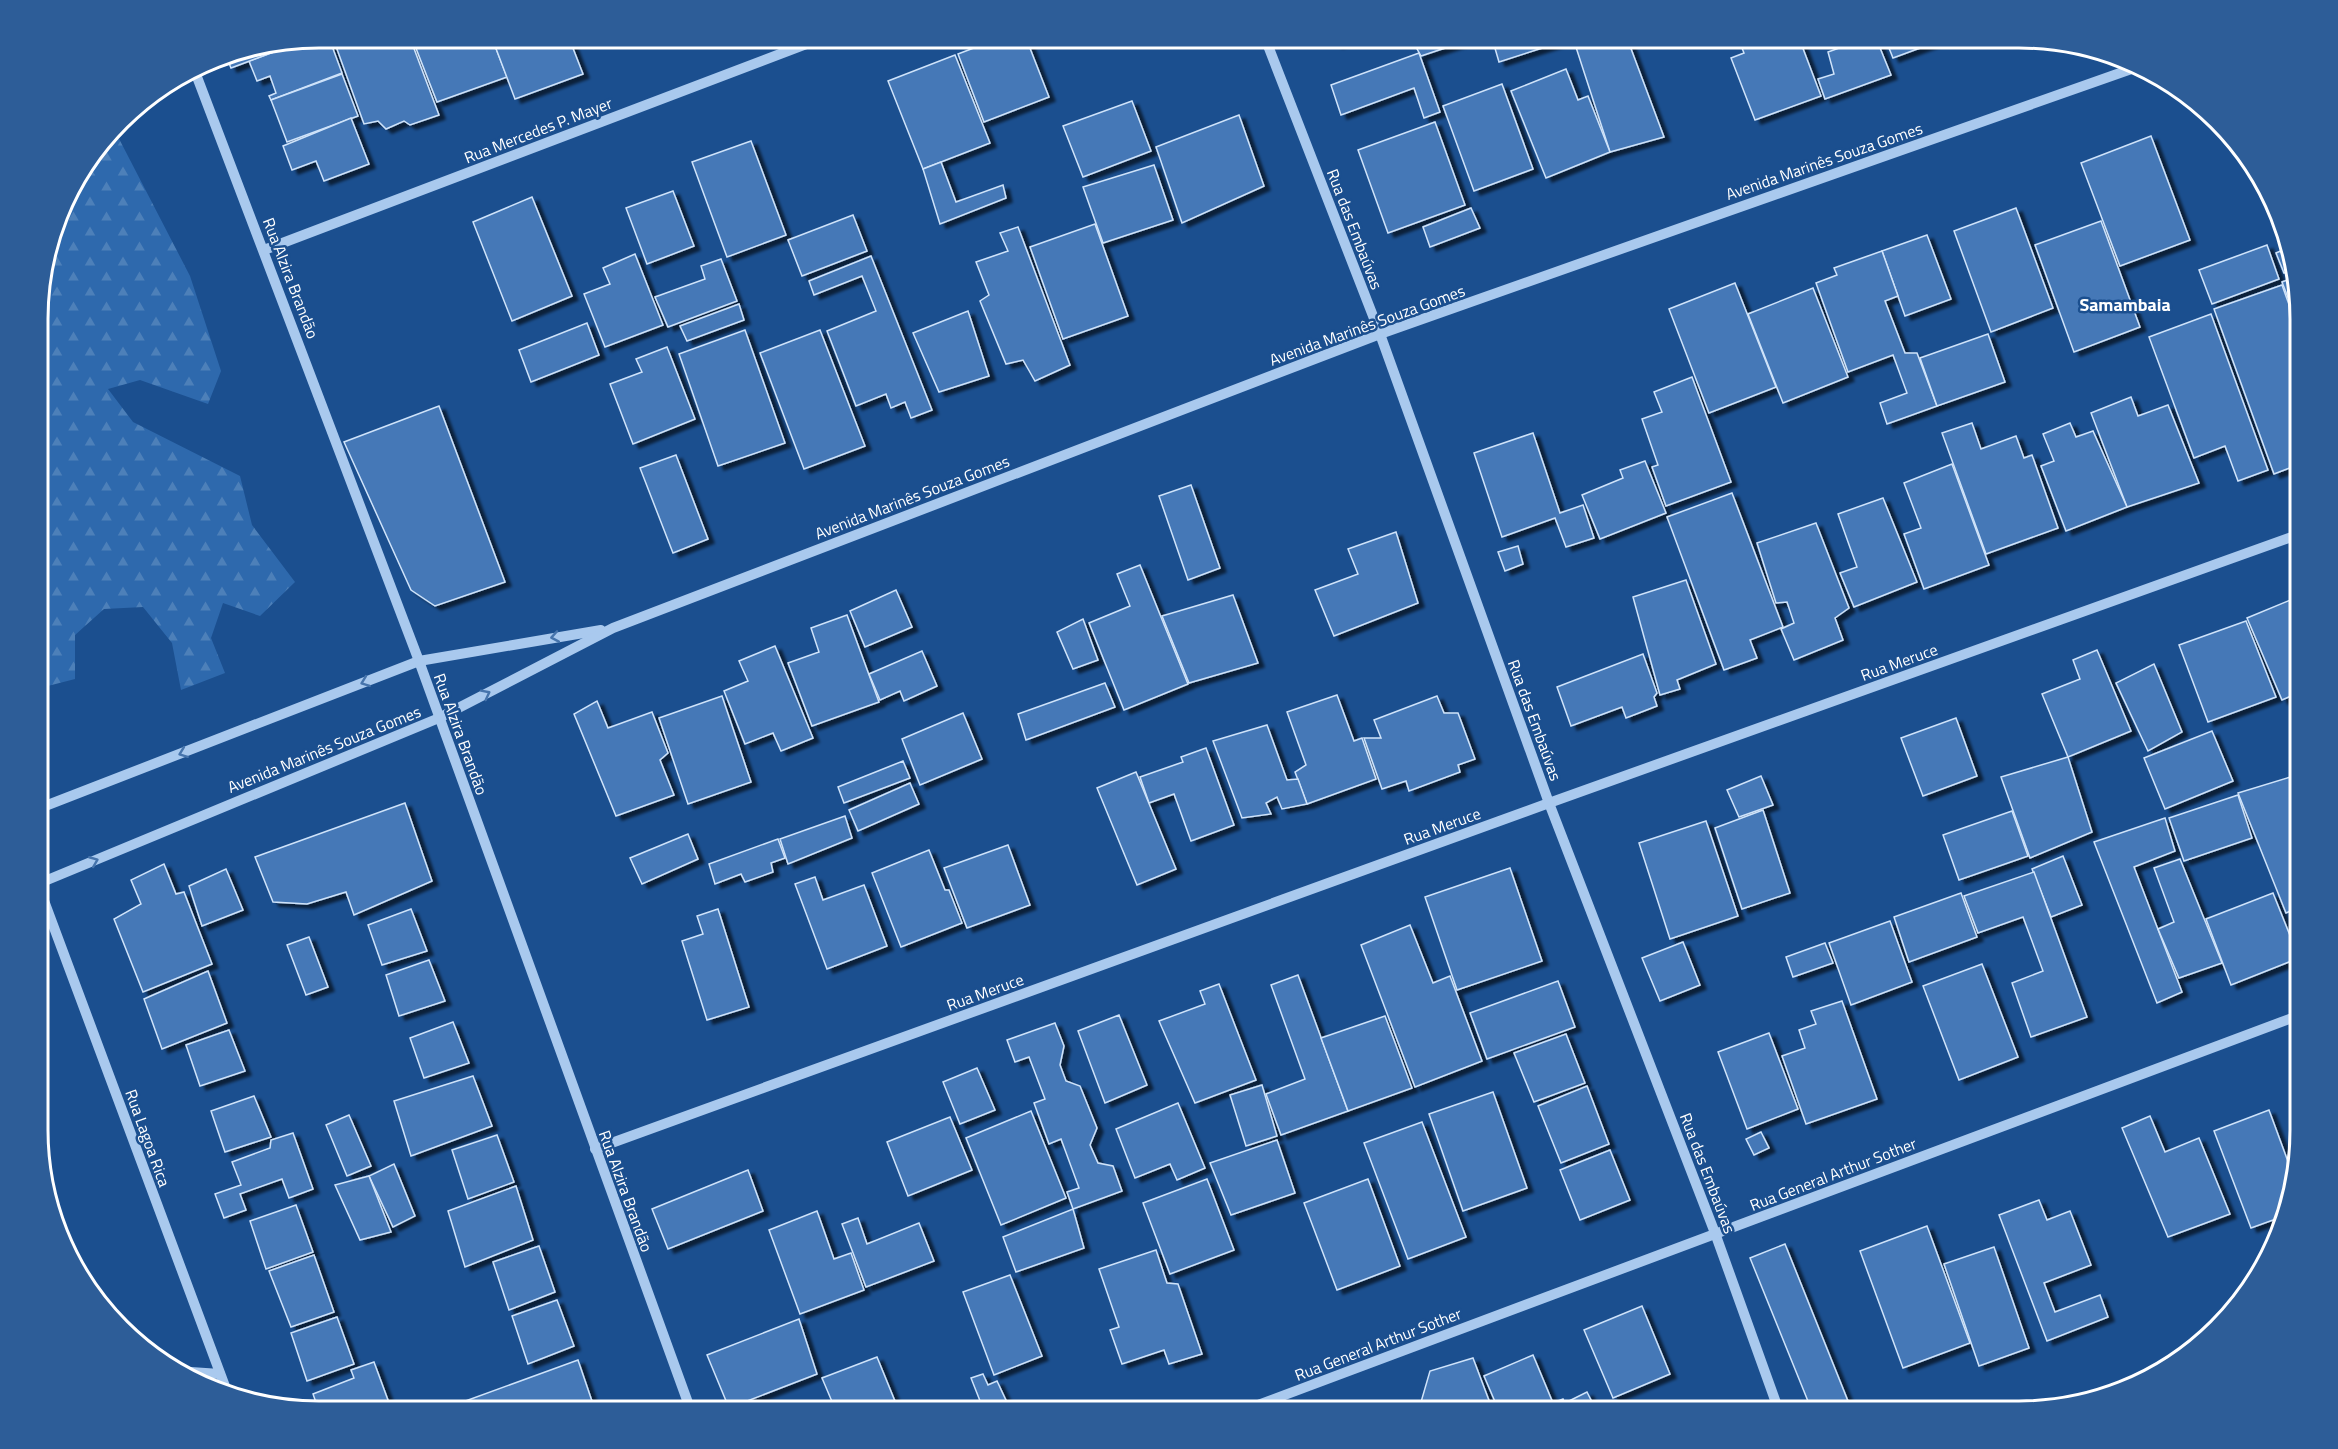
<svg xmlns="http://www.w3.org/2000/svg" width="2338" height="1449" font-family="'Titillium Web',sans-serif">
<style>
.forest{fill:url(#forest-firs)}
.building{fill:#4478b7;stroke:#cfe3fa;stroke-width:1.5;filter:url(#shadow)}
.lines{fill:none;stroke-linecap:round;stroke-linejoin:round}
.minor{stroke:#a9c9ee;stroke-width:10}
.oneway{stroke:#4674ac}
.labels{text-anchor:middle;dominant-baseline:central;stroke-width:5;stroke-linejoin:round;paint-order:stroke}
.street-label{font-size:16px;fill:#fff;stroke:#1b4f8f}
.neighbourhood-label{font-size:18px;font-weight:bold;fill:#fff;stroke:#1b4f8f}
.rim{fill:none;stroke:#fff;stroke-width:3}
</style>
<defs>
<pattern id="forest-firs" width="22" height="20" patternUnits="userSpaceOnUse" patternTransform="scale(1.5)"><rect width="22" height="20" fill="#2e69ad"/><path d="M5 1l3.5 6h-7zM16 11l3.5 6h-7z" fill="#4d80b9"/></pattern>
<filter id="shadow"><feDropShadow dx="6" dy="4" stdDeviation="1.5" flood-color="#0009"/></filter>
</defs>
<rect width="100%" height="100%" fill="#1b4f8f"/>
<!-- forest -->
<polygon class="forest" points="115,131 190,276 221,371 208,404 140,380 108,389 133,422 240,476 252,525 295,582 260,616 223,603 211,638 225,673 181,690 172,643 143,607 104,609 75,635 75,679 40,688 40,282 67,194"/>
<!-- building -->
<g class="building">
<polygon points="319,38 329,38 342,73 271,100 269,96 276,93 270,76 257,81 249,61 303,41"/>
<polygon points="333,38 410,38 439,115 410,125 404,121 386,129 378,121 364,124"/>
<polygon points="412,38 492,38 507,77 437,102"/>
<polygon points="492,38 569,38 583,74 515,99"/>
<polygon points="1000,38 1026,38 1049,97 984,122 958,54"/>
<polygon points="1334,38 1359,38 1336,44"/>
<polygon points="1411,38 1475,38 1421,56"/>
<polygon points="1492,38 1566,38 1567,40 1499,62"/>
<polygon points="1573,38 1627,38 1664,137 1610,152"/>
<polygon points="1738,38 1799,38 1821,96 1755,120 1731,58 1744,53"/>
<polygon points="1867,38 1876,38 1891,75 1825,99 1818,79 1834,74 1828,52"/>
<polygon points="1885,38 1947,38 1893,58"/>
<polygon points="303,41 231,68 226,56"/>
<polygon points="1419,53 1440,112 1424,118 1414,88 1341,115 1331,85"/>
<polygon points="955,55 990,143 923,169 888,81"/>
<polygon points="1566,69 1578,100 1588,96 1610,152 1546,178 1511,91"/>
<polygon points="342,74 358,116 287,142 271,100"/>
<polygon points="1502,84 1533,169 1474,191 1443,106"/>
<polygon points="1132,101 1151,151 1083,177 1063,126"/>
<polygon points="1239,115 1264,186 1182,223 1156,147"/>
<polygon points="351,118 369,164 324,181 316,161 292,170 283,146"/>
<polygon points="1435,122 1465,205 1388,233 1358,150"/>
<polygon points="2151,136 2190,240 2120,266 2081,163"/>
<polygon points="751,141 786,235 727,257 692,162"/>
<polygon points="941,162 956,202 1003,185 1006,198 940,224 923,169"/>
<polygon points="1154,165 1173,220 1103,243 1083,187"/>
<polygon points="2253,168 2263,178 2291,271 2284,273 2276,253 2283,250"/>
<polygon points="673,191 694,246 647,264 626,208"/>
<polygon points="532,197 572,296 512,321 473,222"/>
<polygon points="1471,208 1480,228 1430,247 1423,227"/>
<polygon points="2016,208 2053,308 1991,332 1954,231"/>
<polygon points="853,215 867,251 802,276 788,240"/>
<polygon points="2101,221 2140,327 2074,352 2035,245"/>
<polygon points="1095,224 1128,316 1063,339 1030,247"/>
<polygon points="1018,227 1070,365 1035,381 1023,360 1006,364 980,301 989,295 976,262 1008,251 1000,233"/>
<polygon points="1927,235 1951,299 1905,316 1882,251"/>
<polygon points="2267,245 2279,279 2212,304 2199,270"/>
<polygon points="1882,251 1898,296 1885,301 1905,353 1917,353 1937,406 1887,424 1880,403 1907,393 1893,355 1848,372 1816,283 1837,275 1834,268"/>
<polygon points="635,254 663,325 605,347 584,294 610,284 603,268"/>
<polygon points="871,256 932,410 911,418 905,402 891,408 886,394 856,406 827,331 876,311 862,276 814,295 809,281"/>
<polygon points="721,259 737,301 668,327 655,297 705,279 701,266"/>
<polygon points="2293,278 2300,301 2300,329 2282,282"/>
<polygon points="1735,283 1776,387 1709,413 1669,309"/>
<polygon points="2282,285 2300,335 2300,464 2274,474 2214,309"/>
<polygon points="1813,288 1848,377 1783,403 1748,314"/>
<polygon points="739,304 744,320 687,341 680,326"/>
<polygon points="968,311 989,376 939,392 913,333"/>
<polygon points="2211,314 2268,470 2238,481 2225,446 2194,458 2149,337"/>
<polygon points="587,323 599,355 531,382 519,350"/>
<polygon points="745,330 785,443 718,466 679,354"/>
<polygon points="820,330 865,446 804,469 760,353"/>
<polygon points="1988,334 2005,382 1937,406 1920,358"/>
<polygon points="667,347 695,419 633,444 610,384 642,372 636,359"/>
<polygon points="1692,377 1731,482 1666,506 1652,467 1658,465 1642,419 1662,412 1654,392"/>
<polygon points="2131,397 2138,416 2168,405 2199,483 2127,507 2091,413"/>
<polygon points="439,406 505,582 435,606 411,590 344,442"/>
<polygon points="1972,423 1981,449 2016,436 2024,458 2032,455 2058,528 1986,554 1942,433"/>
<polygon points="2070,423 2076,437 2093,431 2127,507 2066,531 2041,466 2054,461 2043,434"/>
<polygon points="1533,433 1560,513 1583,505 1594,538 1566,547 1555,518 1502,537 1474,453"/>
<polygon points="676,455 708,539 673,553 640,468"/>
<polygon points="1645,461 1666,513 1600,539 1582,495 1623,478 1620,470"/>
<polygon points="1952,464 1989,565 1924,589 1904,534 1921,528 1904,483"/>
<polygon points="1191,485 1220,568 1188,580 1159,496"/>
<polygon points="1732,493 1783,627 1750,640 1757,658 1724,670 1667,517"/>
<polygon points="1883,498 1917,582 1854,607 1840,573 1857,567 1838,514"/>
<polygon points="1816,523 1849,608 1835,618 1843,640 1794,660 1781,629 1794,623 1787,602 1776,603 1757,543"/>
<polygon points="1396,532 1418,603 1334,636 1315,590 1358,574 1348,549"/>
<polygon points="1518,546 1523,564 1505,571 1498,552"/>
<polygon points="1140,565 1188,684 1124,710 1089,623 1130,606 1117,574"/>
<polygon points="1686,580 1716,664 1677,680 1680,689 1660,695 1633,597"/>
<polygon points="896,590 912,627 865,647 850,611"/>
<polygon points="1233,595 1258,663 1189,683 1162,616"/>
<polygon points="2300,596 2300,692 2282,700 2247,618"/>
<polygon points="847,615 879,702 812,726 788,663 819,652 811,628"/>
<polygon points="1083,619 1098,660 1073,669 1057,632"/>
<polygon points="2246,621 2276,697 2208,722 2179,645"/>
<polygon points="775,646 813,738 781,751 773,733 745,744 724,691 748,681 739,661"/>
<polygon points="2097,650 2131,731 2068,757 2042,694 2080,679 2073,660"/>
<polygon points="922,651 937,686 904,701 900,691 880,700 869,674"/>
<polygon points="1643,654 1657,693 1654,697 1657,706 1626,718 1622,707 1571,726 1557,687"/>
<polygon points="2154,664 2182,732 2148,751 2116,683"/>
<polygon points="1105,683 1115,707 1026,740 1018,714"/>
<polygon points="1337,695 1354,741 1362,738 1376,779 1307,804 1295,772 1306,765 1287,712"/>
<polygon points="722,696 751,782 688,804 659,718"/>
<polygon points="1437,696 1444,713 1458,713 1475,759 1458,765 1460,772 1409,791 1406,781 1382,789 1364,738 1381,738 1374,720"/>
<polygon points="597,701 608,728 652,712 668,753 660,760 674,795 616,816 574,714"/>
<polygon points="963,713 982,759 920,785 902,739"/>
<polygon points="1956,718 1977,776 1923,796 1901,738"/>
<polygon points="1267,725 1287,780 1298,779 1307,804 1282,809 1277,797 1266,803 1271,814 1242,818 1213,741"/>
<polygon points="2212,731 2233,781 2165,809 2144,758"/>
<polygon points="1206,748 1234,825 1191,841 1174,794 1149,803 1140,777 1183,762 1181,757"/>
<polygon points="2068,757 2092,832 2030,858 2001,777"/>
<polygon points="903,761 910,778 844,803 838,787"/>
<polygon points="1136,772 1176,869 1137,885 1097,788"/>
<polygon points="2300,774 2300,907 2286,913 2238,793"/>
<polygon points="1761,776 1773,805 1739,817 1727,790"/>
<polygon points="910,783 919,804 858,831 849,810"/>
<polygon points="2238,795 2252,838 2184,861 2169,818"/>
<polygon points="405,803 432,881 354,915 346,892 307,904 273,902 255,857"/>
<polygon points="1763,810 1790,893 1742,909 1715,828"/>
<polygon points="2012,811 2028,856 1959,880 1943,835"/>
<polygon points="845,816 852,838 788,864 780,839"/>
<polygon points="2165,818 2175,851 2134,867 2182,992 2157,1003 2094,842"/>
<polygon points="1706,821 1738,916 1670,939 1639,843"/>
<polygon points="688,834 698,859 642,884 630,858"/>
<polygon points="778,839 785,858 771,863 773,872 745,882 741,874 715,884 709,864"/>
<polygon points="1008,845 1030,905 967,928 944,868"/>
<polygon points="929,850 945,890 949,890 962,923 901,947 872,873"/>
<polygon points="2063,856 2082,905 2051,917 2032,869"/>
<polygon points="2180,859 2222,963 2179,978 2158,929 2174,922 2154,868"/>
<polygon points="164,864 176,894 184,892 212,964 143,992 114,919 141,904 131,880"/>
<polygon points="1510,868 1542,961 1457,990 1425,897"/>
<polygon points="226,869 243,910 202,926 189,886"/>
<polygon points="2034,872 2087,1017 2031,1037 2012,983 2043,971 2023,917 1978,933 1964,896"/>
<polygon points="815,877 823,900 864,885 887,946 827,969 795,884"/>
<polygon points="1961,893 1977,937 1909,962 1894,917"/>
<polygon points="2273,893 2299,958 2231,985 2206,919"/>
<polygon points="411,909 427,951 382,965 368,925"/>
<polygon points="718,909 749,1007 707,1020 682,941 703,934 697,916"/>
<polygon points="1890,921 1912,982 1851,1005 1829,943"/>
<polygon points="1410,925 1433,983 1450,976 1482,1061 1415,1087 1361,945"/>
<polygon points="309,937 328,987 306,995 287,945"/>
<polygon points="1683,942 1700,985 1660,1001 1642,958"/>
<polygon points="1825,943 1833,963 1793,977 1786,957"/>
<polygon points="429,960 445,1001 399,1016 386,975"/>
<polygon points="1982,964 2018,1057 1959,1080 1923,986"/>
<polygon points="208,971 227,1023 162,1049 144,999"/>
<polygon points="1298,975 1348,1111 1281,1135 1266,1094 1305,1079 1271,985"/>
<polygon points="1558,981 1575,1027 1487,1059 1470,1013"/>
<polygon points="1219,984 1256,1080 1195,1103 1159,1021 1205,1004 1200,991"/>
<polygon points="1842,1001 1877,1099 1806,1124 1782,1056 1805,1048 1799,1030 1816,1024 1811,1011"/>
<polygon points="1119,1015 1147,1085 1105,1103 1078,1031"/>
<polygon points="1385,1016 1412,1088 1348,1111 1321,1038"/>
<polygon points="453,1022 469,1063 424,1078 410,1038"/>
<polygon points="1055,1023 1064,1046 1060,1065 1066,1081 1080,1086 1097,1128 1090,1145 1098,1163 1113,1166 1122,1191 1073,1209 1067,1192 1079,1188 1061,1139 1049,1144 1034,1103 1045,1099 1029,1057 1015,1062 1007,1040"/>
<polygon points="229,1030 245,1071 200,1086 186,1045"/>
<polygon points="1769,1033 1798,1109 1747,1129 1718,1052"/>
<polygon points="1566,1034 1585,1083 1534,1102 1514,1053"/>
<polygon points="977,1068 995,1110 960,1124 943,1082"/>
<polygon points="473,1076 492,1126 411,1156 394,1101"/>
<polygon points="1262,1085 1277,1136 1246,1146 1230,1095"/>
<polygon points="1587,1086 1609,1144 1561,1163 1538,1106"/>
<polygon points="1493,1092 1527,1188 1463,1211 1429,1114"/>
<polygon points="254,1096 271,1137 225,1152 211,1111"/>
<polygon points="1178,1103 1205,1168 1177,1180 1170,1164 1135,1178 1116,1129"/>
<polygon points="2269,1110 2294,1178 2287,1215 2251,1228 2214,1131"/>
<polygon points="1031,1111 1066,1198 1001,1225 966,1138"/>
<polygon points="349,1115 371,1166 347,1176 326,1125"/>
<polygon points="2150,1116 2165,1152 2199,1138 2230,1214 2168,1237 2122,1128"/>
<polygon points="950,1117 972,1170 908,1196 887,1142"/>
<polygon points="1422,1122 1466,1237 1408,1259 1364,1143"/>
<polygon points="1761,1132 1769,1148 1754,1155 1746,1139"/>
<polygon points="293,1133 313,1189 289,1198 282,1179 240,1194 246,1210 224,1218 215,1194 241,1185 232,1162 270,1148 271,1140"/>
<polygon points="497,1135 514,1182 468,1199 452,1150"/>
<polygon points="1277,1140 1295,1193 1231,1215 1210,1163"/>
<polygon points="1610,1150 1630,1200 1580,1220 1560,1170"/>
<polygon points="394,1164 415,1216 393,1227 369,1176"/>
<polygon points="748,1170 763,1211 668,1249 652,1209"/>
<polygon points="369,1176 391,1232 360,1240 335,1185"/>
<polygon points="1207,1179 1234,1250 1170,1274 1143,1203"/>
<polygon points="1368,1179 1400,1266 1337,1290 1304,1203"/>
<polygon points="516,1186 533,1240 465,1267 448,1211"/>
<polygon points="2039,1200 2047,1220 2070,1211 2091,1265 2044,1283 2055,1312 2100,1295 2108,1317 2047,1341 1999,1215"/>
<polygon points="296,1205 313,1252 266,1269 250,1221"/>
<polygon points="1073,1209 1084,1248 1016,1272 1003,1237"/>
<polygon points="817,1211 834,1259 851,1253 864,1290 800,1314 769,1230"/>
<polygon points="858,1218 867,1244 919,1223 934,1261 866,1287 842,1224"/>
<polygon points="1927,1226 1970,1343 1903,1368 1860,1251"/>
<polygon points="1785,1244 1852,1411 1812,1411 1750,1258"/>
<polygon points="539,1246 555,1292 509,1310 493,1262"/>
<polygon points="1994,1247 2029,1348 1979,1366 1944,1264"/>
<polygon points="1156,1250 1167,1283 1178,1284 1202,1354 1169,1364 1164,1350 1122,1364 1110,1330 1119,1327 1099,1269"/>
<polygon points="314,1255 334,1312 291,1327 269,1271"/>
<polygon points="1010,1275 1042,1356 994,1375 963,1292"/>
<polygon points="557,1300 574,1346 528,1364 512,1316"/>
<polygon points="1642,1306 1670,1374 1613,1398 1584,1330"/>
<polygon points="337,1317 354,1364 307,1381 291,1333"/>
<polygon points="799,1319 817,1374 729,1408 707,1355"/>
<polygon points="1533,1355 1553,1403 1563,1399 1568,1411 1499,1411 1484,1376"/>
<polygon points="877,1357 899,1411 836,1411 822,1378"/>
<polygon points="1473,1358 1493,1411 1414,1411 1419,1409 1430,1371"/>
<polygon points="578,1360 595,1410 525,1411 524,1408 517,1411 463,1411 460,1403"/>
<polygon points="374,1362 392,1411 319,1411 313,1394 354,1378 351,1370"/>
<polygon points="983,1374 988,1385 997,1381 1011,1411 984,1411 971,1378"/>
<polygon points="1587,1392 1596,1410 1570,1411 1567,1402"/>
<polygon points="454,1402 458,1411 431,1411"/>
</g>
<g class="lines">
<!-- minor -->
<g class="minor">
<polyline points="1265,38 1380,334 1549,803 1715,1233 1779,1411"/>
<polyline points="194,69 419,661 691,1411"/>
<polyline points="264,250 822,38"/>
<polyline points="40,808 419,661 601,630"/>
<polyline points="40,883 439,718 613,628 1380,334 2137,67"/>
<polyline points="40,890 229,1397"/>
<polyline points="595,1149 1549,803 2300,534"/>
<polyline points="176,1371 220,1374"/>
<polyline points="1242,1411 2300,1015"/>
</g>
</g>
<!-- one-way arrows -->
<defs><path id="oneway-chevron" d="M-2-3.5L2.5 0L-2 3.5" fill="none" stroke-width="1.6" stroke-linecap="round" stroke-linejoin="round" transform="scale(1.5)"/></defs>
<g class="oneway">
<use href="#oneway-chevron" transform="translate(555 637) rotate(170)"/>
<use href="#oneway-chevron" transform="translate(365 682) rotate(159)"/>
<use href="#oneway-chevron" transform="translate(486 694) rotate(-27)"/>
<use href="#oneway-chevron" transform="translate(183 753) rotate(159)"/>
<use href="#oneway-chevron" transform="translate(94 861) rotate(-22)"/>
</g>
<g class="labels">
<!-- street labels -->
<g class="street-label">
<text transform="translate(538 130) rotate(-21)">Rua Mercedes P. Mayer</text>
<text transform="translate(1824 161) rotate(-19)">Avenida Marinês Souza Gomes</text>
<text transform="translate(1355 229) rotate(69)">Rua das Embaúvas</text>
<text transform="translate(291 278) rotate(69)">Rua Alzira Brandão</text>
<text transform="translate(1367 325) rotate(-20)">Avenida Marinês Souza Gomes</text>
<text transform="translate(912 497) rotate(-21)">Avenida Marinês Souza Gomes</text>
<text transform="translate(1899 662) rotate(-20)">Rua Meruce</text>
<text transform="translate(1535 720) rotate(70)">Rua das Embaúvas</text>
<text transform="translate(461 734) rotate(70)">Rua Alzira Brandão</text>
<text transform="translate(324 749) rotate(-22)">Avenida Marinês Souza Gomes</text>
<text transform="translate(1442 826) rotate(-20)">Rua Meruce</text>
<text transform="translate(985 992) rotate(-20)">Rua Meruce</text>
<text transform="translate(148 1138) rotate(70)">Rua Lagoa Rica</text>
<text transform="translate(1708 1173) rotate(69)">Rua das Embaúvas</text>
<text transform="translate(1833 1174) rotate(-21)">Rua General Arthur Sother</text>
<text transform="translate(626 1191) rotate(70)">Rua Alzira Brandão</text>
<text transform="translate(1378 1344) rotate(-21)">Rua General Arthur Sother</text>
</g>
<!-- neighbourhood labels -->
<g class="neighbourhood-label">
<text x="2125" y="304">Samambaia</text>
</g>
</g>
<!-- crop -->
<path d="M0 0H2338V1449H0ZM319 48H2019A271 271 0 0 1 2290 319V1130A271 271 0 0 1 2019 1401H319A271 271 0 0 1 48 1130V319A271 271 0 0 1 319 48Z" fill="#2d5d98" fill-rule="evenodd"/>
<path class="rim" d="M319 48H2019A271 271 0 0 1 2290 319V1130A271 271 0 0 1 2019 1401H319A271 271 0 0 1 48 1130V319A271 271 0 0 1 319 48Z"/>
</svg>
